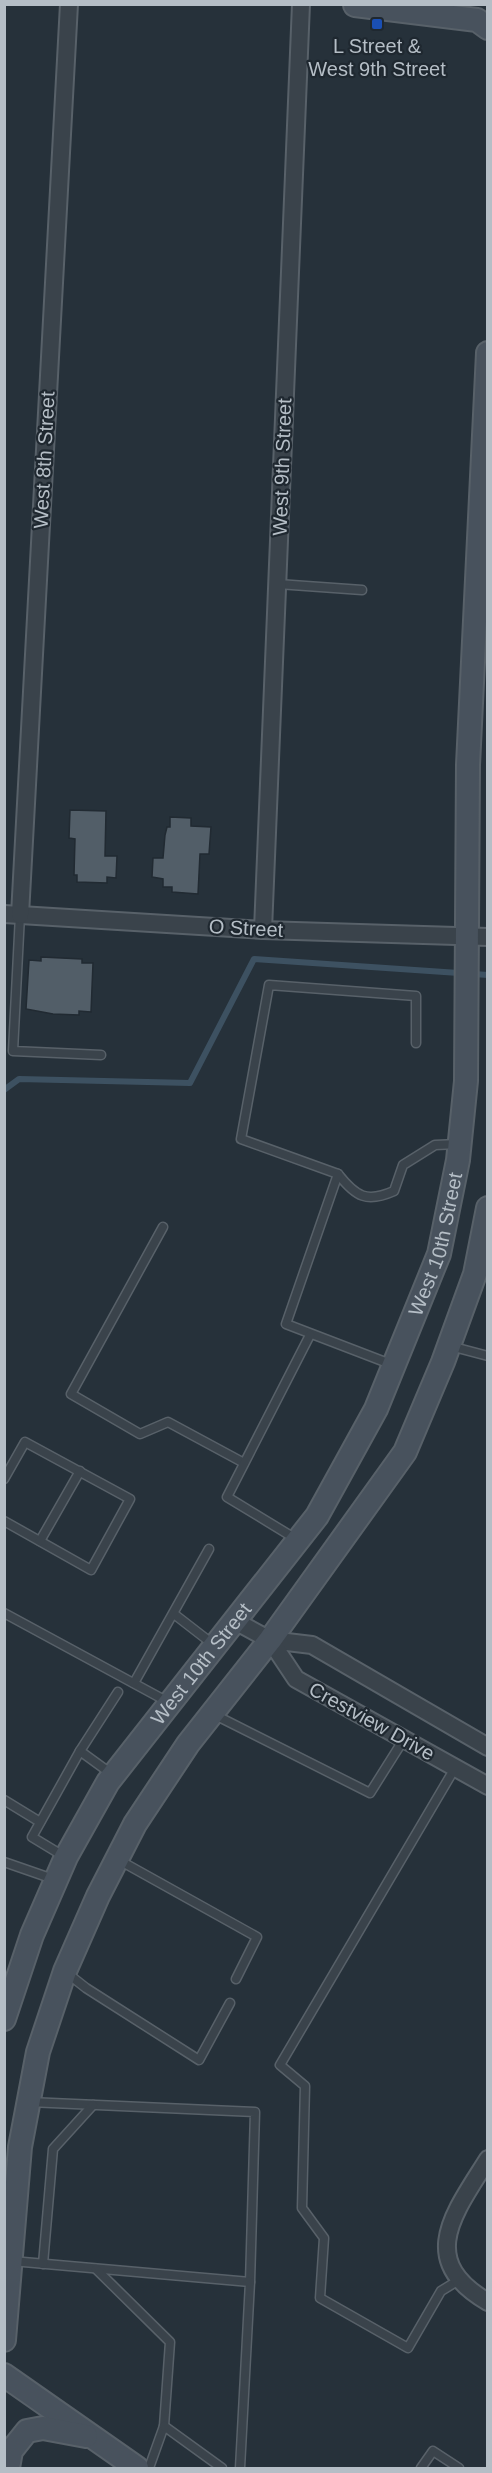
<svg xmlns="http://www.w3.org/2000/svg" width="492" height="2473" font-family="Helvetica,sans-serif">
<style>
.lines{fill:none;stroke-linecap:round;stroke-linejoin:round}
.stream{stroke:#3d5161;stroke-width:6}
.building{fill:#525e68;stroke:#212a32;stroke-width:1.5}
.service-casing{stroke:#586169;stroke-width:11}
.minor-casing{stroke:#586169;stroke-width:20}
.secondary-casing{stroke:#586169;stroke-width:26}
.service{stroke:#3a434b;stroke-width:8}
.minor{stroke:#3a434b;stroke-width:16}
.secondary{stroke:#48525d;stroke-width:22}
.transit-dot{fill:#1a4fb4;stroke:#1f2830;stroke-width:2}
.labels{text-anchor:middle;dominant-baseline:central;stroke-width:4.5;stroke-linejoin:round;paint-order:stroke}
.poi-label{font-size:20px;fill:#b5bec6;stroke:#1f2830}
.street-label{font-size:20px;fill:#b5bec6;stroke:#1f2830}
</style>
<rect width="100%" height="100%" fill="#26313a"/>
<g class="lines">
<!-- stream -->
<polyline class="stream" points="4,1090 19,1079 190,1083 254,959 488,975"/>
</g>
<!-- building -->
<g class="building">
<polygon points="70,810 106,811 105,856 117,856 116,878 107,877 107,883 77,882 77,875 74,875 75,839 69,838"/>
<polygon points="170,817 191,818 191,826 211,827 209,854 200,854 198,894 172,892 172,887 163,887 163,879 152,877 153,858 163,858 165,835 167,827 170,827"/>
<polygon points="41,957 82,959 82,963 93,963 91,1012 79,1011 79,1015 53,1014 26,1009 29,960 41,961"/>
</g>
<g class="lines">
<!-- service casing -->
<g class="service-casing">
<g id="service">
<polyline points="278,584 362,590"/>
<polyline points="20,915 13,1051 101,1055"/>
<path d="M338,1174C356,1197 367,1203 394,1191L403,1165L435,1145L459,1144"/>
<polyline points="163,1227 71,1394 140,1434 168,1422 244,1463"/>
<polyline points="450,1346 488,1356"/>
<polyline points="393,1365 286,1324 338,1174 241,1139 269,985 416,996 416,1043"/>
<polyline points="4,1479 25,1442 130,1499 91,1570 4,1521"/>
<polyline points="296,1539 227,1497 310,1335"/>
<polyline points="40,1541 80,1471"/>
<polyline points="4,1613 170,1703"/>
<polyline points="174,1614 214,1645"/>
<polyline points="134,1683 209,1549"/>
<polyline points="213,1714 370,1793 404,1739"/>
<polyline points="455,1768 280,2065 305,2086 302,2208 324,2238 320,2298 408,2348 441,2291 459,2280"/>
<polyline points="113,1775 80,1751 118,1692"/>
<polyline points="4,1800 40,1822"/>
<polyline points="65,1857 32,1837 80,1751"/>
<polyline points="117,1859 257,1937 236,1979"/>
<polyline points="4,1862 56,1880"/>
<polyline points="67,1973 86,1988 199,2060 230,2003"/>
<polyline points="29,2102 255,2112 250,2282"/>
<polyline points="12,2261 250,2282 240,2468"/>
<polyline points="43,2264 53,2149 93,2105"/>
<polyline points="96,2269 170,2342 164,2426 149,2468"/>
<polyline points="164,2426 222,2468"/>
<polyline points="421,2468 433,2451 459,2468"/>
</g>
</g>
<!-- minor casing -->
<g class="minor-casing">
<g id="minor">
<polyline points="4,914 263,930 488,937"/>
<polyline points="20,915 69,4"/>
<polyline points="263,930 301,4"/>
<polyline points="235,1621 270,1640 312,1645 488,1747"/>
<polyline points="270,1640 296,1679 488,1786"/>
<path d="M488,2159C455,2212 415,2260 488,2302"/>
</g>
</g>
<!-- secondary casing -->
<g class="secondary-casing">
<g id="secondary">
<polyline points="355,5 477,20 488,28"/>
<path id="s1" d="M4,2019L32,1935L66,1857L108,1782L317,1516L376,1409L439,1254L458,1160L466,1081L468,765L488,353"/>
<polyline points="4,2340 20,2147 38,2052 65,1971 98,1896 135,1824 188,1744 270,1640 405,1452 443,1362 475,1274 488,1208"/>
<polyline points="4,2375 137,2468"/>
<polyline points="8,2468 11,2451 27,2431 43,2428 86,2436"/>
</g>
</g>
<!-- service -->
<use href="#service" class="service"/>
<!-- minor -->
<use href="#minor" class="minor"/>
<!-- secondary -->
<use href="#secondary" class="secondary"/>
</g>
<!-- markers -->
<rect class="transit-dot" x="371" y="18" width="12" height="12" rx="3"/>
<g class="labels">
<!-- poi labels -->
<g class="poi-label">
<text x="377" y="46">L Street &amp;<tspan x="377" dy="23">West 9th Street</tspan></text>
</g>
<!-- street labels -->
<g class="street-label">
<text transform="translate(44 460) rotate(-87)">West 8th Street</text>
<text transform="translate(282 467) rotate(-88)">West 9th Street</text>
<text transform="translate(246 928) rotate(3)">O Street</text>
<text stroke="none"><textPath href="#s1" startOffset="896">West 10th Street</textPath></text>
<text stroke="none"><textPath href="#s1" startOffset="410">West 10th Street</textPath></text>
<text transform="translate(372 1721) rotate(29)">Crestview Drive</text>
</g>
</g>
<!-- border -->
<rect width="492" height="2473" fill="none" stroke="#b5bec6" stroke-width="12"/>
</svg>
